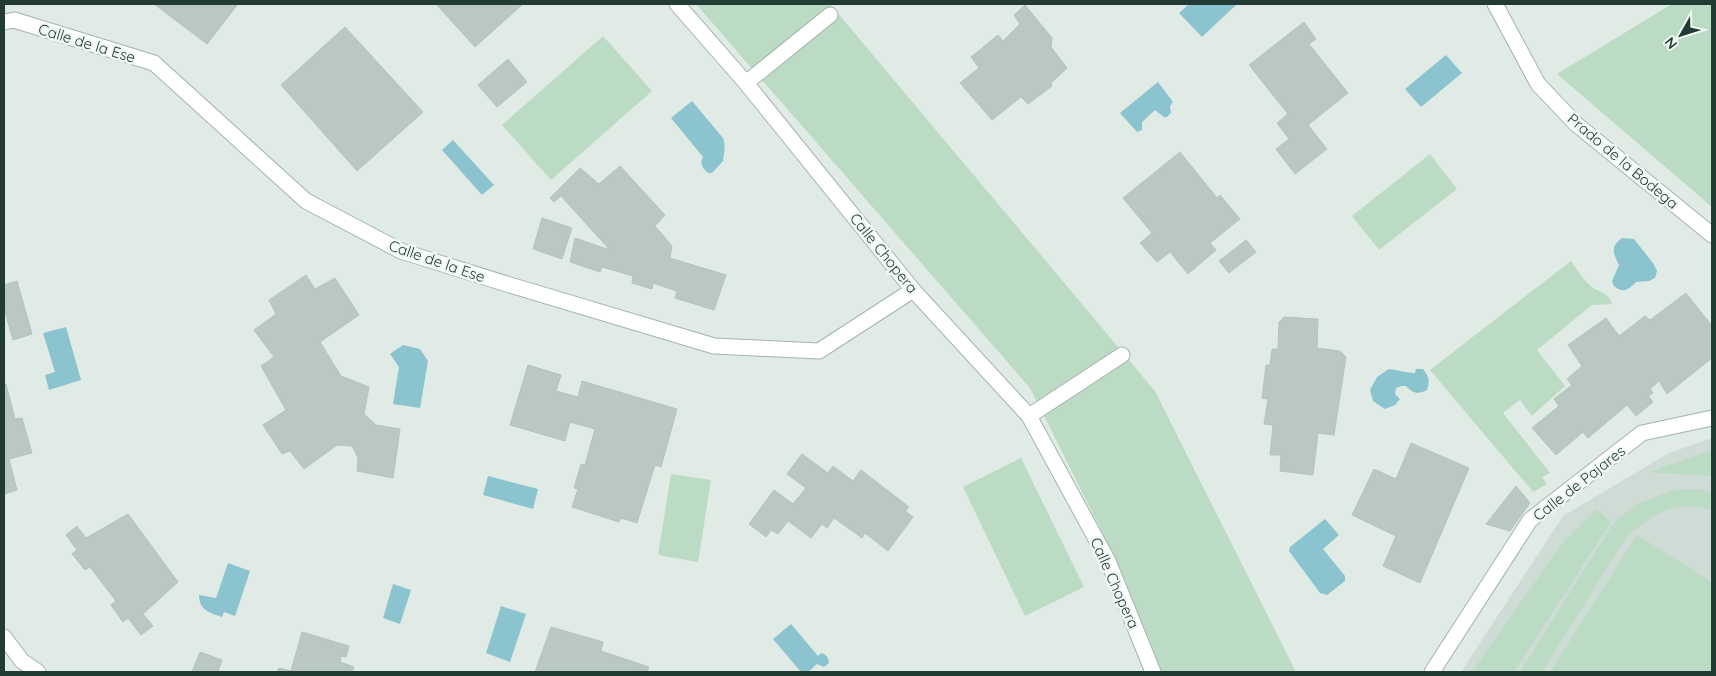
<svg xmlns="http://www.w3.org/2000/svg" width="1716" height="676" font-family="Quicksand,sans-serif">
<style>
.built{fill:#cfdbd5}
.green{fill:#bbdbc4}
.water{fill:#8bc3ce}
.building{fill:#b9c8c2;stroke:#b4c4bd}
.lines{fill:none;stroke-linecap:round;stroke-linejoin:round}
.minor-casing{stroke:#a4b3ad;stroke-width:17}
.minor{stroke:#fff;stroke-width:15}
.labels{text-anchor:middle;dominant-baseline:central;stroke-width:5;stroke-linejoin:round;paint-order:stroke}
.street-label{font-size:15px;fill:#223b34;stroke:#f1f8f4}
</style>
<rect width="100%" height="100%" fill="#e1ebe6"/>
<!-- built -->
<polygon class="built" points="1712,438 1712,672 1461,672 1563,516 1669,453"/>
<!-- green -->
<g class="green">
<polygon points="696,4 830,4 1155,391 1296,672 1162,672 1121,570 1030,388"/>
<polygon points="1672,4 1712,4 1712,207 1557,74"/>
<polygon points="603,36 652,91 551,180 502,125"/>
<polygon points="1430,154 1457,189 1379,250 1352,216"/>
<path d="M1571,261C1577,269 1583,280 1591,286C1600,294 1608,291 1612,304L1592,305L1537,350L1565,386L1532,416L1520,400L1503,413L1550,473L1542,477L1547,484L1533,492L1430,370Z"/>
<polygon points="1712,450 1712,476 1649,472"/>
<polygon points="1021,458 1084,587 1025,616 963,487"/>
<polygon points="671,474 711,480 698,562 658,555"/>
<path d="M1699,489L1712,493V510C1704,508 1694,505 1685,506C1663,507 1640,524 1625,539L1542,672H1520L1611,527L1621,516L1642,502L1674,490Z"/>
<polygon points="1597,509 1611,522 1514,672 1472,672 1563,542"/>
<polygon points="1637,535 1712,582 1712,672 1550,672"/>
</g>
<!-- water -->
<g class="water">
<polygon points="1189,4 1237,4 1202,37 1179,13"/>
<polygon points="1446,55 1462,73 1421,107 1405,89"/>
<polygon points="1158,82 1173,102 1170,106 1171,113 1167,117 1164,117 1155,110 1142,122 1142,130 1137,132 1120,113"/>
<path d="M692,101L723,138C726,146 724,154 723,161L712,173H708L703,168L701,162L703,157L671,118Z"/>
<polygon points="453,140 494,185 482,195 442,150"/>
<path d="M1622,238L1634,239L1653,263L1657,271L1655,278L1649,281L1636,282C1628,290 1623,294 1614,286L1612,281L1619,265C1613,253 1610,247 1622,238Z"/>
<polygon points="66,327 81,380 49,390 45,375 55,372 43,333"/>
<polygon points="403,345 420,349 428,361 420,408 393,404 399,367 390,354"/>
<path d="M1389,369C1398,370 1407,373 1415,373L1416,369H1423C1429,377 1430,381 1427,390C1417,395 1413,393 1406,386H1401L1396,388L1395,394L1400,399L1395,405L1385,409L1373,401L1370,390L1377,377Z"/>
<polygon points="488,476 538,489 533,509 483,495"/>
<polygon points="1325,519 1339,535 1323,549 1345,576 1345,581 1327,595 1320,593 1289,551 1290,547"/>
<path d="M228,563L250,571L235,616L224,612L222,617C210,613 199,610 199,595L216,598Z"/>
<polygon points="393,584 411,590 400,624 383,618"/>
<polygon points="501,606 526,614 510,662 486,653"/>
<path d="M791,624L818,656L821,653C827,655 828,657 829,663L824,667L817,664L808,672H801L773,639Z"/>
</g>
<!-- building -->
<g class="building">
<polygon points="154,4 238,4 207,44"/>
<polygon points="436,4 523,4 475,47"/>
<polygon points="1025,5 1052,38 1051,47 1067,68 1051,83 1052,86 1028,104 1021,97 992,120 960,83 979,68 971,57 998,35 1003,41 1020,24 1014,15"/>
<polygon points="1304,22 1316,39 1309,44 1348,93 1308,125 1327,149 1295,174 1276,149 1289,139 1277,123 1288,114 1249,65"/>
<polygon points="345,27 423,112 357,171 281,85"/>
<polygon points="508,59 527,82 497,107 478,85"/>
<polygon points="1180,152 1217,198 1220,195 1240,219 1210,243 1216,250 1188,274 1170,252 1157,262 1140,243 1152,233 1123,198"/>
<polygon points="620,166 665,215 655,226 672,246 670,258 726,275 714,310 675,298 677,291 653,283 652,289 632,283 633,276 602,267 600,272 570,262 575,238 610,250 561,196 554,202 550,198 580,168 599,184"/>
<polygon points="542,218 572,228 562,259 533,249"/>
<polygon points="1246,240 1256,252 1229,273 1219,261"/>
<polygon points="306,275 315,289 335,278 359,315 320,342 341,376 369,387 364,414 376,425 400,429 393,478 357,471 358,458 352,446 337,445 304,469 290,451 282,454 263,425 286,410 261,366 274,357 254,330 276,314 269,300"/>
<polygon points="17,281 32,334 13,340 4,308 4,285"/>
<polygon points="1686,293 1712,326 1712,358 1667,394 1659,381 1650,389 1653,393 1648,396 1653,402 1636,416 1627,405 1588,438 1583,432 1556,455 1532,428 1559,406 1554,399 1572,385 1567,379 1582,366 1568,345 1606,318 1619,336 1645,316 1650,320"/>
<polygon points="1284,317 1318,319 1317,348 1340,351 1346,357 1334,435 1318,433 1313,475 1280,471 1281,455 1270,455 1273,425 1264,424 1268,399 1262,398 1266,365 1270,365 1272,349 1278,349 1279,322"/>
<polygon points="528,365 561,375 556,391 578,397 582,381 677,409 661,467 655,465 637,523 621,518 619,522 572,507 578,489 574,488 581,464 585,465 595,429 570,422 565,441 510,425"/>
<polygon points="6,384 15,419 22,418 32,453 9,459 17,490 4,494 4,385"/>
<polygon points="1411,443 1469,468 1420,583 1383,566 1396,536 1352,515 1374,469 1396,479"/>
<polygon points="802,454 828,473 833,466 853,481 861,470 909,507 905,511 913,517 888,551 865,533 862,538 834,518 827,528 822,524 811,538 788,521 778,534 771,530 766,537 749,524 774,490 793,504 806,488 787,474"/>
<polygon points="1516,486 1530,503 1510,531 1486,524"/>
<polygon points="128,514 178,582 143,614 153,626 141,635 128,618 123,622 111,605 116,601 90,567 85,570 72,554 77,550 66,535 77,526 86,538"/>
<polygon points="551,627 603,642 601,651 649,667 647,672 535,672"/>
<polygon points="302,632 349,646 346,657 341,656 340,662 354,667 352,672 277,672 279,668 291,671"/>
<polygon points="200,652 222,660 218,672 192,672"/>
</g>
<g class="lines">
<!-- minor casing -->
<g class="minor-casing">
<g id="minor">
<polyline points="677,4 746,83 913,290 1029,416 1108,561 1153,672"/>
<polyline points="1495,4 1538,84 1576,124 1712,235"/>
<polyline points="4,22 14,20 154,63 306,201 401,251 510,285 714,346 819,351 913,290"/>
<polyline points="746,83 830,15"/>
<polyline points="1029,416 1122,355"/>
<polyline points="4,637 22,661 38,672"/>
<polyline points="1432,672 1530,520 1642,433 1712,418"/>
</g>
</g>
<!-- minor -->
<use href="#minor" class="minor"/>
</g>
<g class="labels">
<!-- street labels -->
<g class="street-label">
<text transform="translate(87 43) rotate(17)">Calle de la Ese</text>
<text transform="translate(1623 161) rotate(40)">Prado de la Bodega</text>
<text transform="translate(884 253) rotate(51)">Calle Chopera</text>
<text transform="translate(437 261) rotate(19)">Calle de la Ese</text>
<text transform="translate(1579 483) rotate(-38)">Calle de Pajares</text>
<text transform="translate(1115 583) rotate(66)">Calle Chopera</text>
</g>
</g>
<!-- border -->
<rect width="1716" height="676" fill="none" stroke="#223b34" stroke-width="10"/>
<!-- north arrow -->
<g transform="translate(1681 35) rotate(231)" stroke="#f1f8f4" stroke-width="4" paint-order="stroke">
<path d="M0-4L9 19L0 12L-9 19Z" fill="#223b34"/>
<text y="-8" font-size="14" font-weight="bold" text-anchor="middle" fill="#223b34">N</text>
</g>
</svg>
